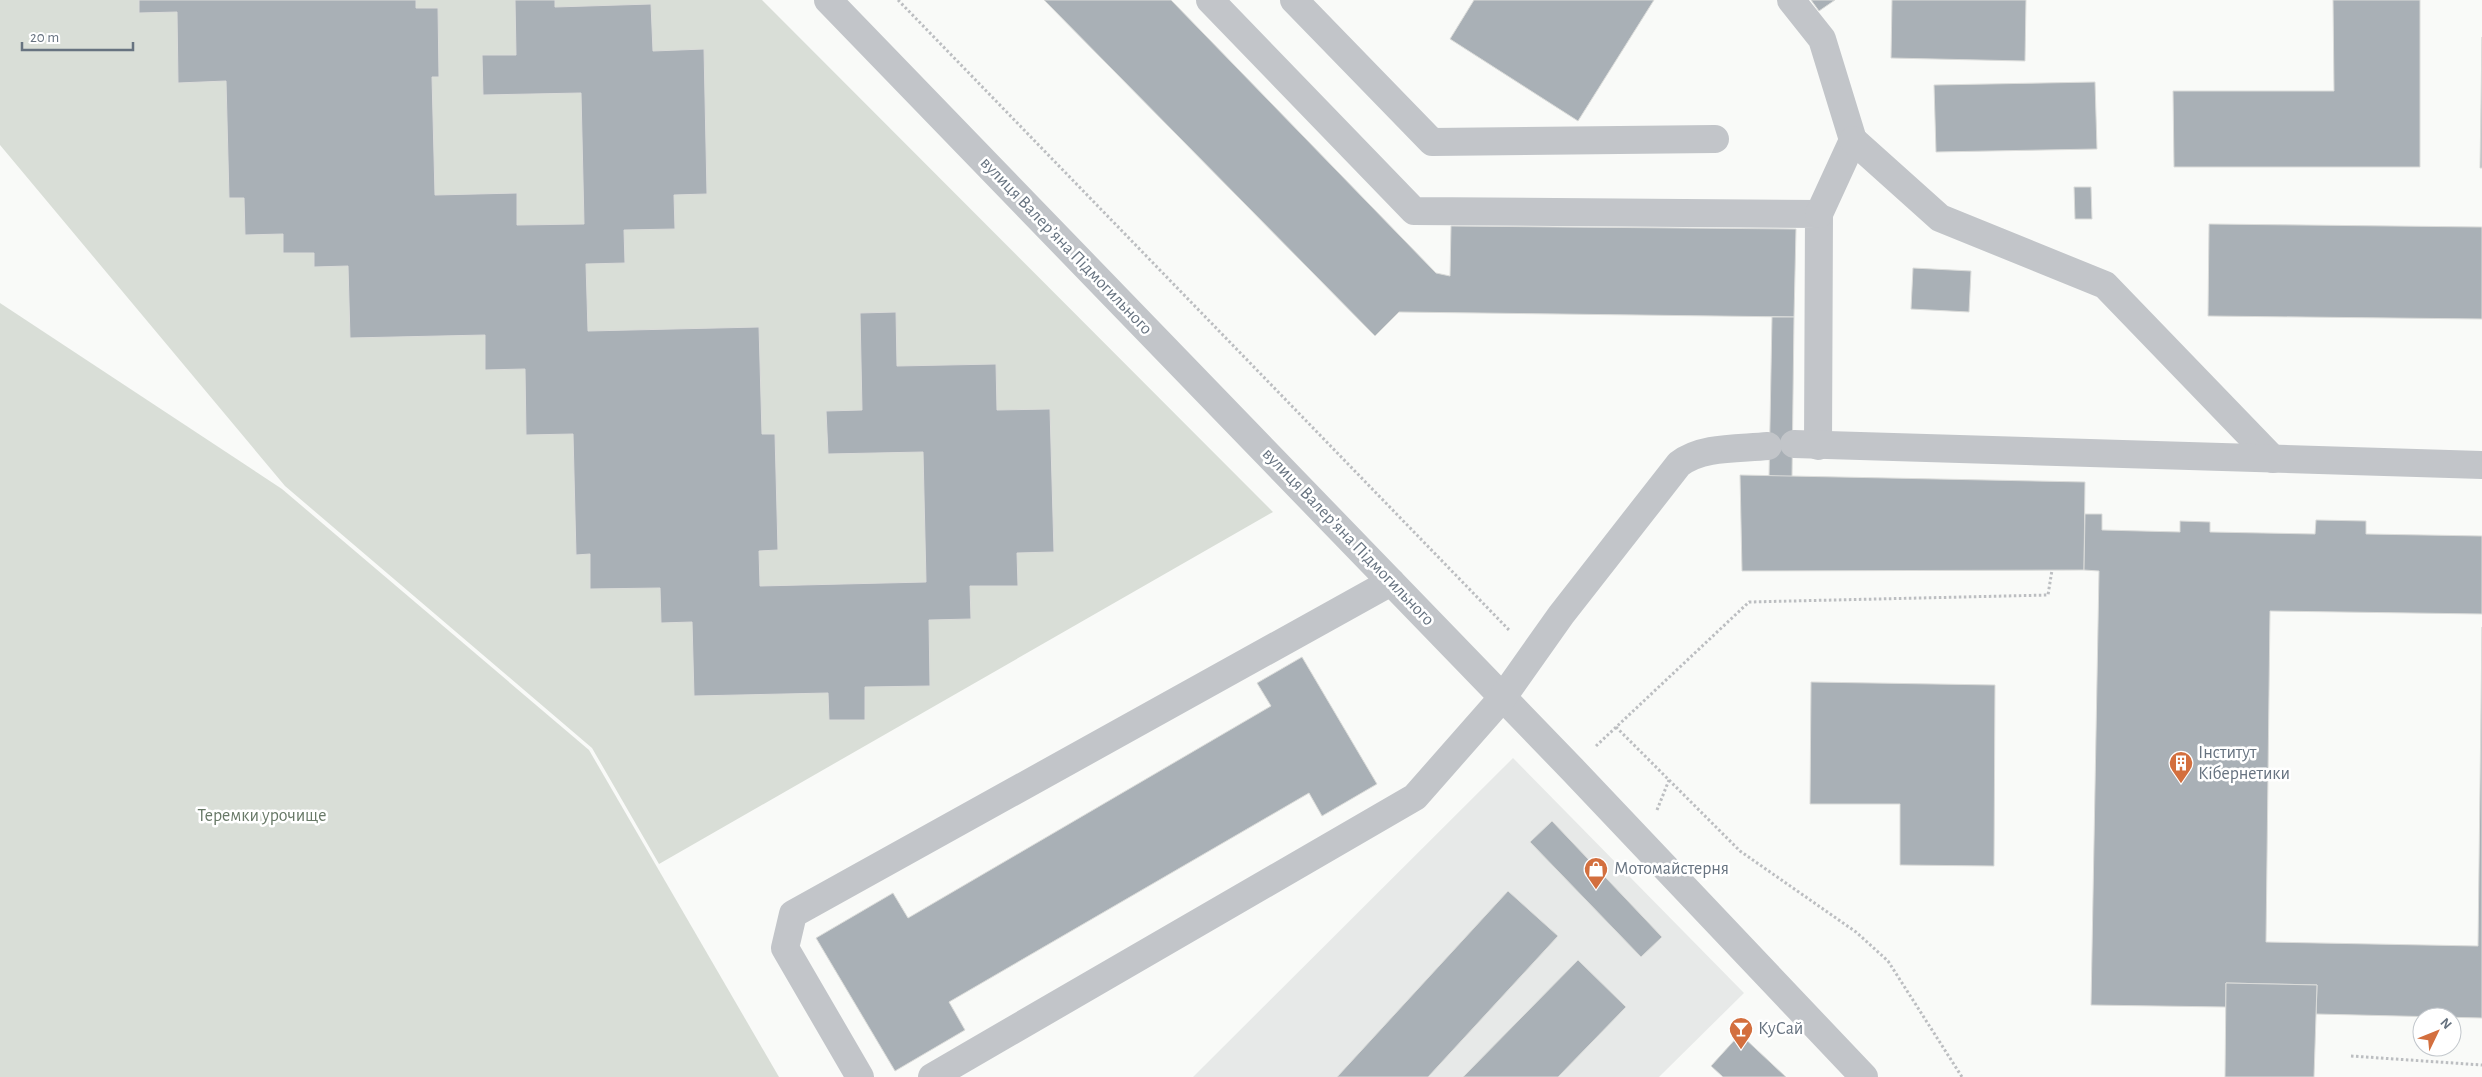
<svg xmlns="http://www.w3.org/2000/svg" width="2482" height="1077" font-family="'Alegreya Sans',sans-serif">
<style>
.built{fill:#e7e9e8}
.green{fill:#d9ded7}
.building{fill:#a9b0b6;stroke:#dbdcda}
.lines{fill:none;stroke-linecap:round;stroke-linejoin:round}
.path{stroke:#bcbec1;stroke-width:3;stroke-dasharray:2.5 2.5;stroke-linecap:butt}
.minor{stroke:#c2c5c9;stroke-width:28}
.labels{text-anchor:middle;dominant-baseline:central;stroke-width:5;stroke-linejoin:round;paint-order:stroke}
.street-label{font-size:18px;fill:#677380;stroke:#fff}
.poi-label{font-size:18px;fill:#677380;stroke:#fff;text-anchor:start}
.park-label{font-size:18px;fill:#677866;stroke:#fff}
</style>
<rect width="100%" height="100%" fill="#f9faf8"/>
<!-- built -->
<polygon class="built" points="1513,758 1744,993 1659,1077 1193,1077"/>
<!-- green -->
<g class="green">
<polygon points="0,0 762,0 1273,512 659,864 592,748 285,486 0,145"/>
<polygon points="0,303 282,489 589,750 779,1077 0,1077"/>
</g>
<!-- building -->
<g class="building">
<polygon points="139,0 416,0 416,8 438,8 439,77 432,77 435,195 517,193 517,225 584,224 581,93 483,95 482,55 516,55 515,0 555,0 555,7 651,4 653,51 704,49 707,194 674,195 675,229 624,230 625,263 586,264 588,331 759,327 762,434 775,434 778,550 759,551 760,586 926,582 923,452 828,454 826,411 862,410 860,313 896,312 897,366 996,364 997,410 1050,409 1054,552 1017,553 1018,586 970,586 971,619 929,620 930,686 865,687 865,720 829,720 828,693 694,696 692,622 661,623 660,588 590,589 590,554 576,555 573,434 526,435 525,369 485,370 485,335 350,338 348,266 314,267 314,253 283,253 283,234 245,235 244,198 229,198 226,81 178,83 177,12 139,13"/>
<polygon points="1044,0 1171,0 1436,273 1450,276 1451,226 1796,229 1794,317 1399,312 1375,336"/>
<polygon points="1474,0 1654,0 1578,121 1450,39"/>
<polygon points="1811,0 1835,0 1819,11"/>
<polygon points="1892,0 2026,0 2025,61 1891,58"/>
<polygon points="2333,0 2420,0 2420,167 2174,167 2173,91 2334,91"/>
<polygon points="2482,37 2482,168 2480,168"/>
<polygon points="2095,82 2097,149 1936,152 1934,85"/>
<polygon points="2074,187 2091,187 2092,219 2075,219"/>
<polygon points="2209,224 2482,227 2482,319 2208,316"/>
<polygon points="1913,268 1971,271 1969,312 1911,309"/>
<polygon points="1772,317 1794,317 1792,477 1769,477"/>
<polygon points="1740,475 2085,482 2084,570 1742,571"/>
<polygon points="2085,514 2102,514 2102,530 2180,532 2180,521 2210,522 2210,532 2315,534 2316,520 2366,521 2366,534 2482,536 2482,614 2270,611 2266,942 2478,946 2482,627 2482,1018 2316,1014 2317,985 2226,983 2226,1007 2091,1005 2099,571 2084,570"/>
<polygon points="1302,657 1377,784 1322,816 1309,793 949,1002 965,1030 895,1071 816,938 893,893 908,918 1271,706 1257,683"/>
<polygon points="1811,682 1995,685 1994,866 1900,865 1900,804 1810,804"/>
<polygon points="1552,821 1662,937 1641,957 1530,842"/>
<polygon points="1508,891 1558,936 1428,1077 1337,1077"/>
<polygon points="1578,960 1626,1007 1558,1077 1463,1077"/>
<polygon points="2226,983 2317,985 2314,1077 2225,1077"/>
<polygon points="1740,1034 1786,1077 1723,1077 1711,1066"/>
</g>
<g class="lines">
<!-- path -->
<g class="path">
<polyline points="898,0 1510,631"/>
<polyline points="1616,727 1740,851 1856,932 1888,961 1962,1077"/>
<polyline points="1596,746 1749,602 2048,595 2052,570"/>
<polyline points="1657,810 1669,780"/>
<polyline points="2351,1056 2482,1065"/>
</g>
<!-- minor -->
<g class="minor">
<polyline points="828,0 1572,769 1864,1077"/>
<polyline points="1210,0 1414,211 1819,214 1818,446"/>
<polyline points="1294,0 1432,142 1715,139"/>
<polyline points="1791,0 1822,39 1853,140 1819,214"/>
<polyline points="1853,140 1940,218 2105,285 2273,459"/>
<polyline points="1794,444 2482,465"/>
<polyline points="860,1077 785,948 793,914 1391,582"/>
<path d="M932,1077L1415,797L1503,697L1561,615L1679,464C1702,446 1739,449 1768,446"/>
</g>
</g>
<!-- icons -->
<defs>
<g id="building-pin" transform="scale(1.25)"><path d="M0 17L-7.5 6A9.5 9.5 0 1 1 7.5 6Z" fill="#d36f3e" stroke="#fff"/><path d="M-4-6H4V6H1V3H-1V6H-4ZM-2.5-4.3h1.7v1.8h-1.7ZM.8-4.3h1.7v1.8H.8ZM-2.5-1h1.7V.8h-1.7ZM.8-1h1.7V.8H.8Z" fill="#fff"/></g>
<g id="shop-pin" transform="scale(1.25)"><path d="M0 17L-7.5 6A9.5 9.5 0 1 1 7.5 6Z" fill="#d36f3e" stroke="#fff"/><path d="M-5-2.5h2.3a2.7 3.5 0 0 1 5.4 0H5L5.5 6h-11ZM-1.5-2.5h3a1.5 2.3 0 0 0-3 0Z" fill="#fff"/></g>
<g id="bar-pin" transform="scale(1.25)"><path d="M0 17L-7.5 6A9.5 9.5 0 1 1 7.5 6Z" fill="#d36f3e" stroke="#fff"/><path d="M-6-5H6L.8 .8V4.5H3.5V6h-7V4.5H-.8V.8Z" fill="#fff"/></g>
</defs>
<g fill-rule="evenodd">
<use href="#building-pin" x="2181" y="763"/>
<use href="#shop-pin" x="1596" y="869"/>
<use href="#bar-pin" x="1741" y="1029"/>
</g>
<g class="labels">
<!-- street labels -->
<g class="street-label">
<text transform="translate(1066 246) rotate(46)">вулиця Валерʼяна Підмогильного</text>
<text transform="translate(1348 537) rotate(46)">вулиця Валерʼяна Підмогильного</text>
</g>
<!-- poi labels -->
<g class="poi-label">
<text x="2198" y="753">Інститут<tspan x="2198" dy="21">Кібернетики</tspan></text>
<text x="1614" y="869">Мотомайстерня</text>
<text x="1758" y="1029">КуСай</text>
</g>
<!-- park labels -->
<g class="park-label">
<text x="262" y="816">Теремки урочище</text>
</g>
</g>
<!-- north arrow -->
<g transform="translate(2437 1032) rotate(47)"><circle r="24" fill="#ffffff" stroke="#c2c7cc"/>
<path d="M0-4L9 19L0 12L-9 19Z" fill="#d36f3e"/>
<text y="-8" font-size="14" font-weight="bold" text-anchor="middle" fill="#677380">N</text>
</g>
<!-- scale -->
<path d="M22 42v8h111v-8" fill="none" stroke="#677380" stroke-width="2.5"/>
<text x="30" y="42" font-size="15" fill="#677380" stroke="#ffffff" stroke-width="4" paint-order="stroke">20 m</text>
</svg>
